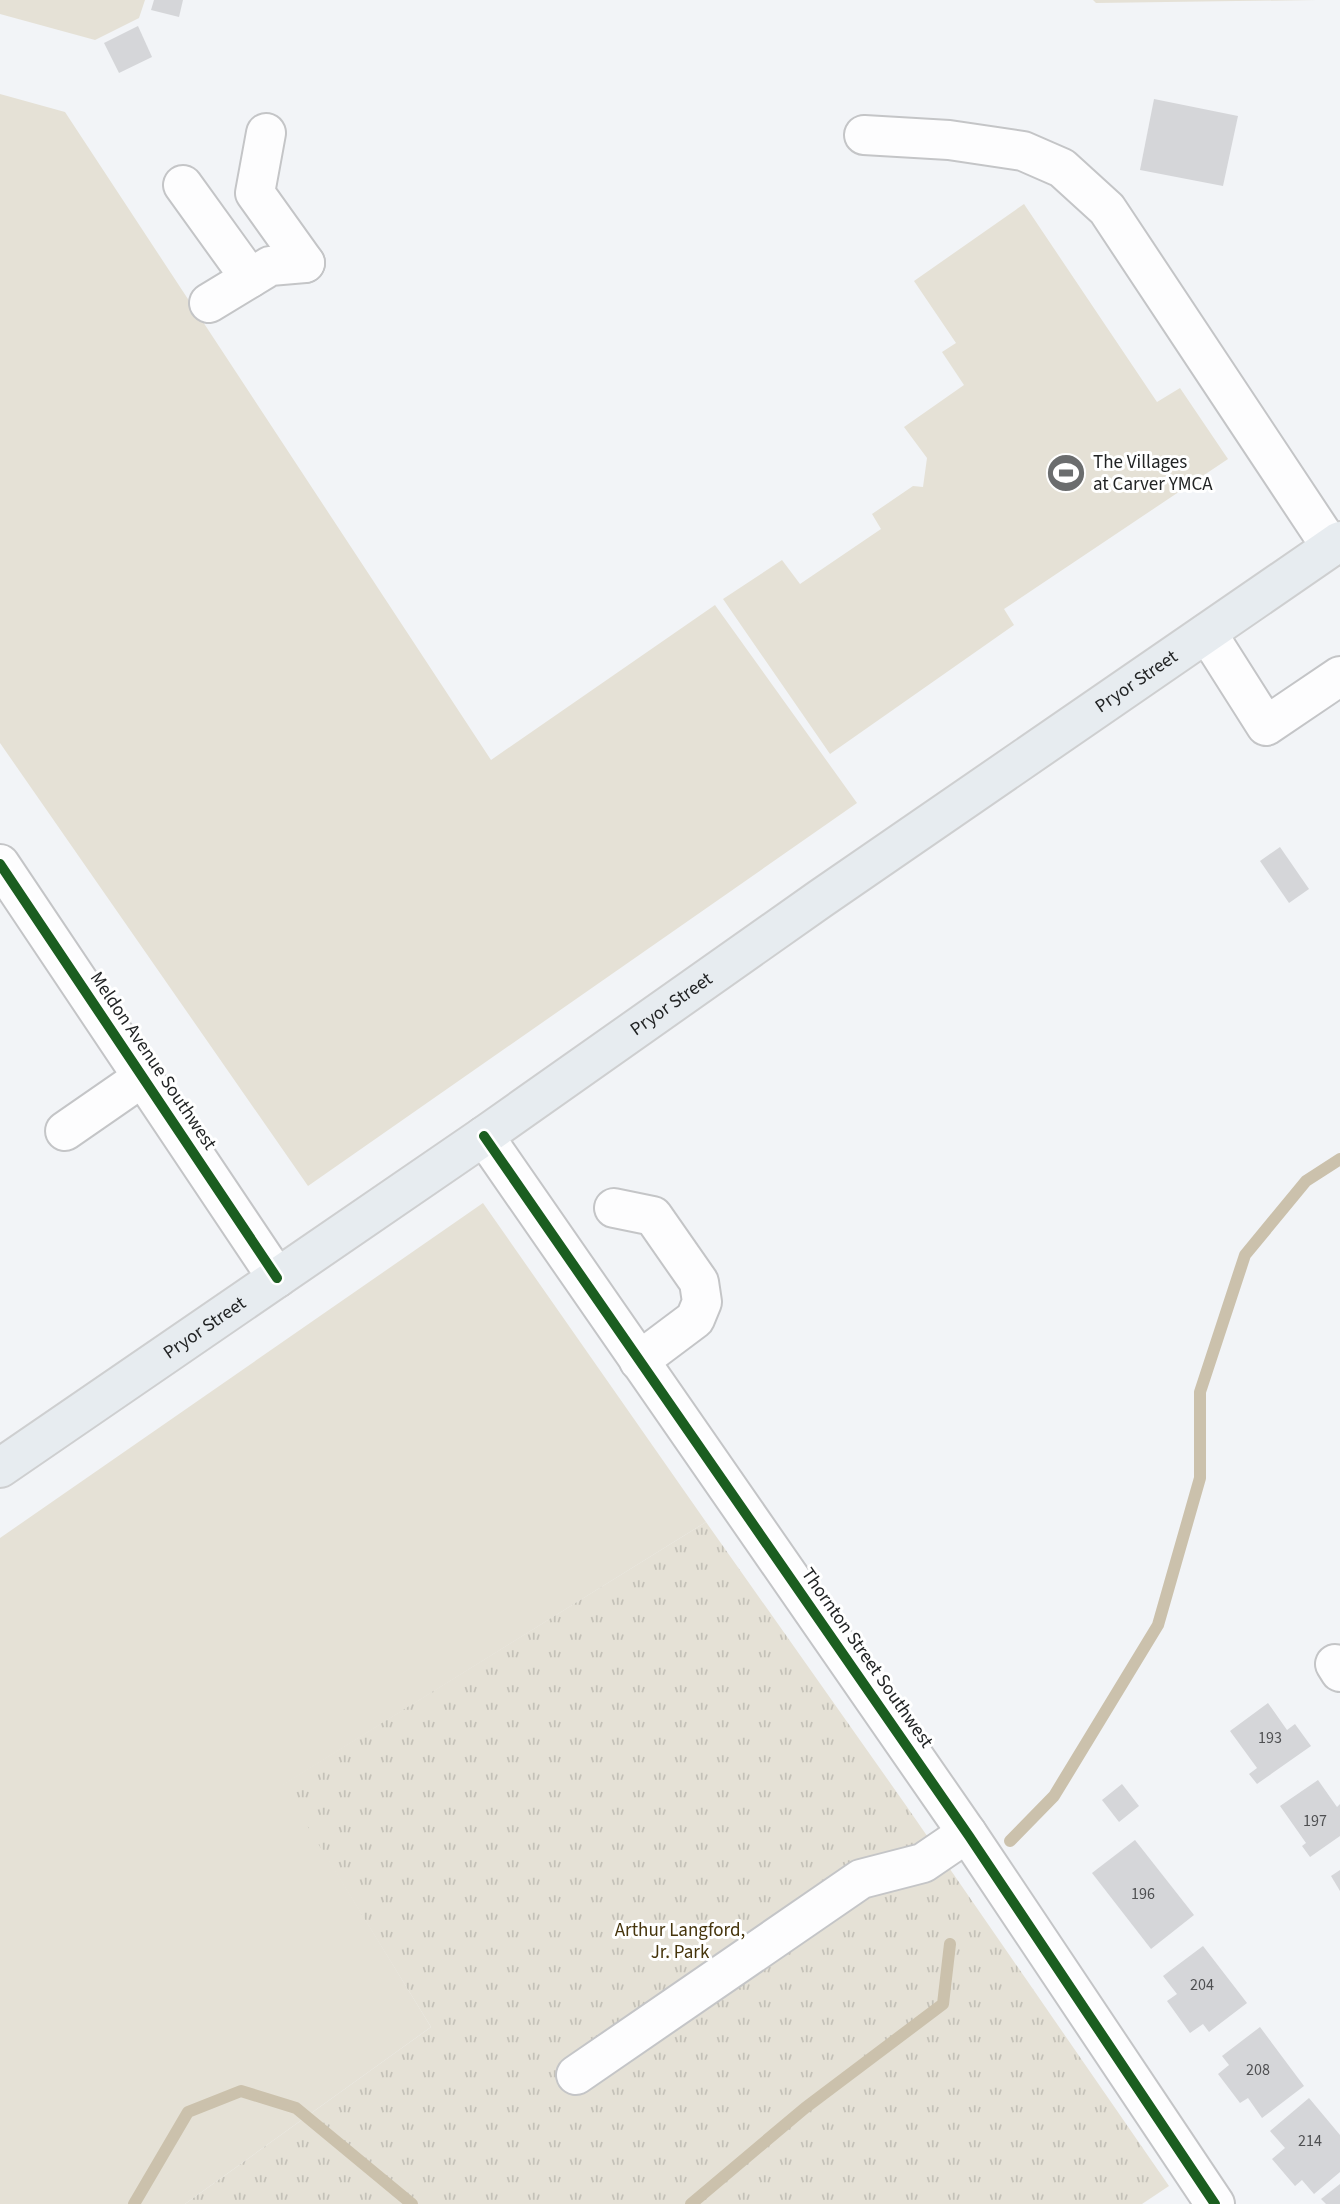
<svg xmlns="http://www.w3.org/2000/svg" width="1340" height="2204" font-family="'Source Sans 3',sans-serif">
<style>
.grass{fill:#e5e1d6}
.park{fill:url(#park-tufts)}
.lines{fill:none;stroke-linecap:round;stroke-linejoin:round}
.stream{stroke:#cbc1ac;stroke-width:12}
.building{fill:#d5d6d9}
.minor-casing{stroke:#c4c5c7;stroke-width:42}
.major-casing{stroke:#cecfd0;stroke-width:42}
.minor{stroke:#fdfdfe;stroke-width:38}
.major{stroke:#e7ecf0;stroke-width:38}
.cycleway-casing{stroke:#fff;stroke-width:15}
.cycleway{stroke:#1b5e20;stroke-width:10}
.labels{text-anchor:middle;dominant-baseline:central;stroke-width:6;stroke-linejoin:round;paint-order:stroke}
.number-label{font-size:16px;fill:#4f5052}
.poi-label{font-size:19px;fill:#222425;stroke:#fff;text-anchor:start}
.street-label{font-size:19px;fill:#222425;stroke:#fff}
.park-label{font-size:19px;fill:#46350c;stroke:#fff}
</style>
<defs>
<pattern id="park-tufts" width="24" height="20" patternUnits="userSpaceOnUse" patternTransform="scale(1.75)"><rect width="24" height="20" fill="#e5e1d6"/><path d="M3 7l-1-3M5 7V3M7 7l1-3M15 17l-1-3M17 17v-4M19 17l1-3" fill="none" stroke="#c4c1b8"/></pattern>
</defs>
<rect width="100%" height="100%" fill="#f2f4f7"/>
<!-- grass -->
<g class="grass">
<polygon points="0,0 145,0 139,18 95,40 0,14"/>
<polygon points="1093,0 1317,0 1096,3"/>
<polygon points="0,94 65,112 491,760 715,605 857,803 308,1186 0,743"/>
<polygon points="1024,204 1157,402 1180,388 1228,459 1004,609 1014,625 830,754 723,599 782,560 800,584 881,529 872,514 913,486 923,487 927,458 904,427 964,385 942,352 956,343 914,281"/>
<polygon points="483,1203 706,1522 283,1785 431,2027 185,2204 0,2204 0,1538"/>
</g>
<!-- park -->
<polygon class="park" points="706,1522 905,1804 1169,2186 1142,2204 185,2204 431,2027 282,1785"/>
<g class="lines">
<!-- stream -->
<g class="stream">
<polyline points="1010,1841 1054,1796 1158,1625 1200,1478 1200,1392 1245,1255 1306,1181 1340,1159"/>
<polyline points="134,2204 188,2112 241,2091 296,2108 412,2204"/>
<polyline points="691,2204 805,2108 943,2004 950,1944"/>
</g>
</g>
<!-- building -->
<g class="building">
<polygon points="154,0 183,0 179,17 151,10"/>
<polygon points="138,26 152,57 119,73 104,43"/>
<polygon points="1154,99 1238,116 1223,186 1140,170"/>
<polygon points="1280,847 1309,889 1289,903 1260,861"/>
<polygon points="1268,1703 1287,1730 1295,1724 1311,1746 1257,1784 1249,1774 1257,1768 1230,1731"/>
<polygon points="1318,1780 1337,1807 1340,1804 1340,1836 1310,1857 1302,1846 1306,1843 1280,1806"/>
<polygon points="1122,1784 1139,1806 1119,1822 1102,1800"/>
<polygon points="1135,1840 1194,1915 1151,1949 1092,1873"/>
<polygon points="1340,1870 1340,1891 1331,1876"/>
<polygon points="1203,1946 1247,2003 1209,2032 1203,2024 1190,2033 1167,2001 1177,1994 1163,1976"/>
<polygon points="1260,2027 1304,2086 1262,2118 1248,2098 1240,2103 1218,2074 1229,2065 1222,2056"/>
<polygon points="1309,2098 1340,2135 1340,2172 1314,2194 1302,2180 1295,2186 1272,2159 1285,2148 1270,2131"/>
<polygon points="1340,2184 1340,2204 1326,2204 1321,2199"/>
</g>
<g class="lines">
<!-- minor casing -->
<g class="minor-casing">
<g id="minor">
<polyline points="266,133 255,193 305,263"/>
<polyline points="864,135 949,140 1023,151 1062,168 1107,209 1331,547"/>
<polyline points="183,185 250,278"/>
<polyline points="209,303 270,266 305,263"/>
<polyline points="1207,633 1266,726 1340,676"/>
<polyline points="0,864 277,1278"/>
<polyline points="65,1131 143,1077"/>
<polyline points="484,1136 969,1836 1215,2204"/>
<polyline points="614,1208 653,1216 699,1282 702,1302 695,1319 639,1361"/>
<polyline points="1335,1664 1340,1672"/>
<polyline points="576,2075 861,1879 923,1863 967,1833"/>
</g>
</g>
<!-- major casing -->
<g class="major-casing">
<g id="major">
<path id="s1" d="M0,1468L484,1136L820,899L1340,541"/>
</g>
</g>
<!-- minor -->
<use href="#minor" class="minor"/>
<!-- major -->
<use href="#major" class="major"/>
<!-- cycleway casing -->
<g class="cycleway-casing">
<g id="cycleway">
<polyline points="0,864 277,1278"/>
<polyline points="484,1136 969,1836 1215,2204"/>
</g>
</g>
<!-- cycleway -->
<use href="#cycleway" class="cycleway"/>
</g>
<!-- icons -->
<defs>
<g id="stadium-disc" transform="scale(2.0125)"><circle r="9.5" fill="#6b6d6e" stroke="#fff"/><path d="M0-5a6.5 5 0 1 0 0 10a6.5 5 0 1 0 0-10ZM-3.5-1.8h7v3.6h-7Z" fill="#fff"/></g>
</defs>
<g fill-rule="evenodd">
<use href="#stadium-disc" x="1066" y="473"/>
</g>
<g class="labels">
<!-- number labels -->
<g class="number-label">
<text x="1270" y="1738">193</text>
<text x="1315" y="1821">197</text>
<text x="1143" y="1894">196</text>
<text x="1202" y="1985">204</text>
<text x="1258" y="2070">208</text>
<text x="1310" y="2141">214</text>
</g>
<!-- poi labels -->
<g class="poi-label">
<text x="1093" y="462">The Villages<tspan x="1093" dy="22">at Carver YMCA</tspan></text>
</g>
<!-- street labels -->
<g class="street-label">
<text stroke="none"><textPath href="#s1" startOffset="1382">Pryor Street</textPath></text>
<text stroke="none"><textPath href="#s1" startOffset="816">Pryor Street</textPath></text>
<text transform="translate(153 1061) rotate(56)">Meldon Avenue Southwest</text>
<text stroke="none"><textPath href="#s1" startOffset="248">Pryor Street</textPath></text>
<text transform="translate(867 1658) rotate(55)">Thornton Street Southwest</text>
</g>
<!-- park labels -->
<g class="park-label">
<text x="680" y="1930">Arthur Langford,<tspan x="680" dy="22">Jr. Park</tspan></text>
</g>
</g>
</svg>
